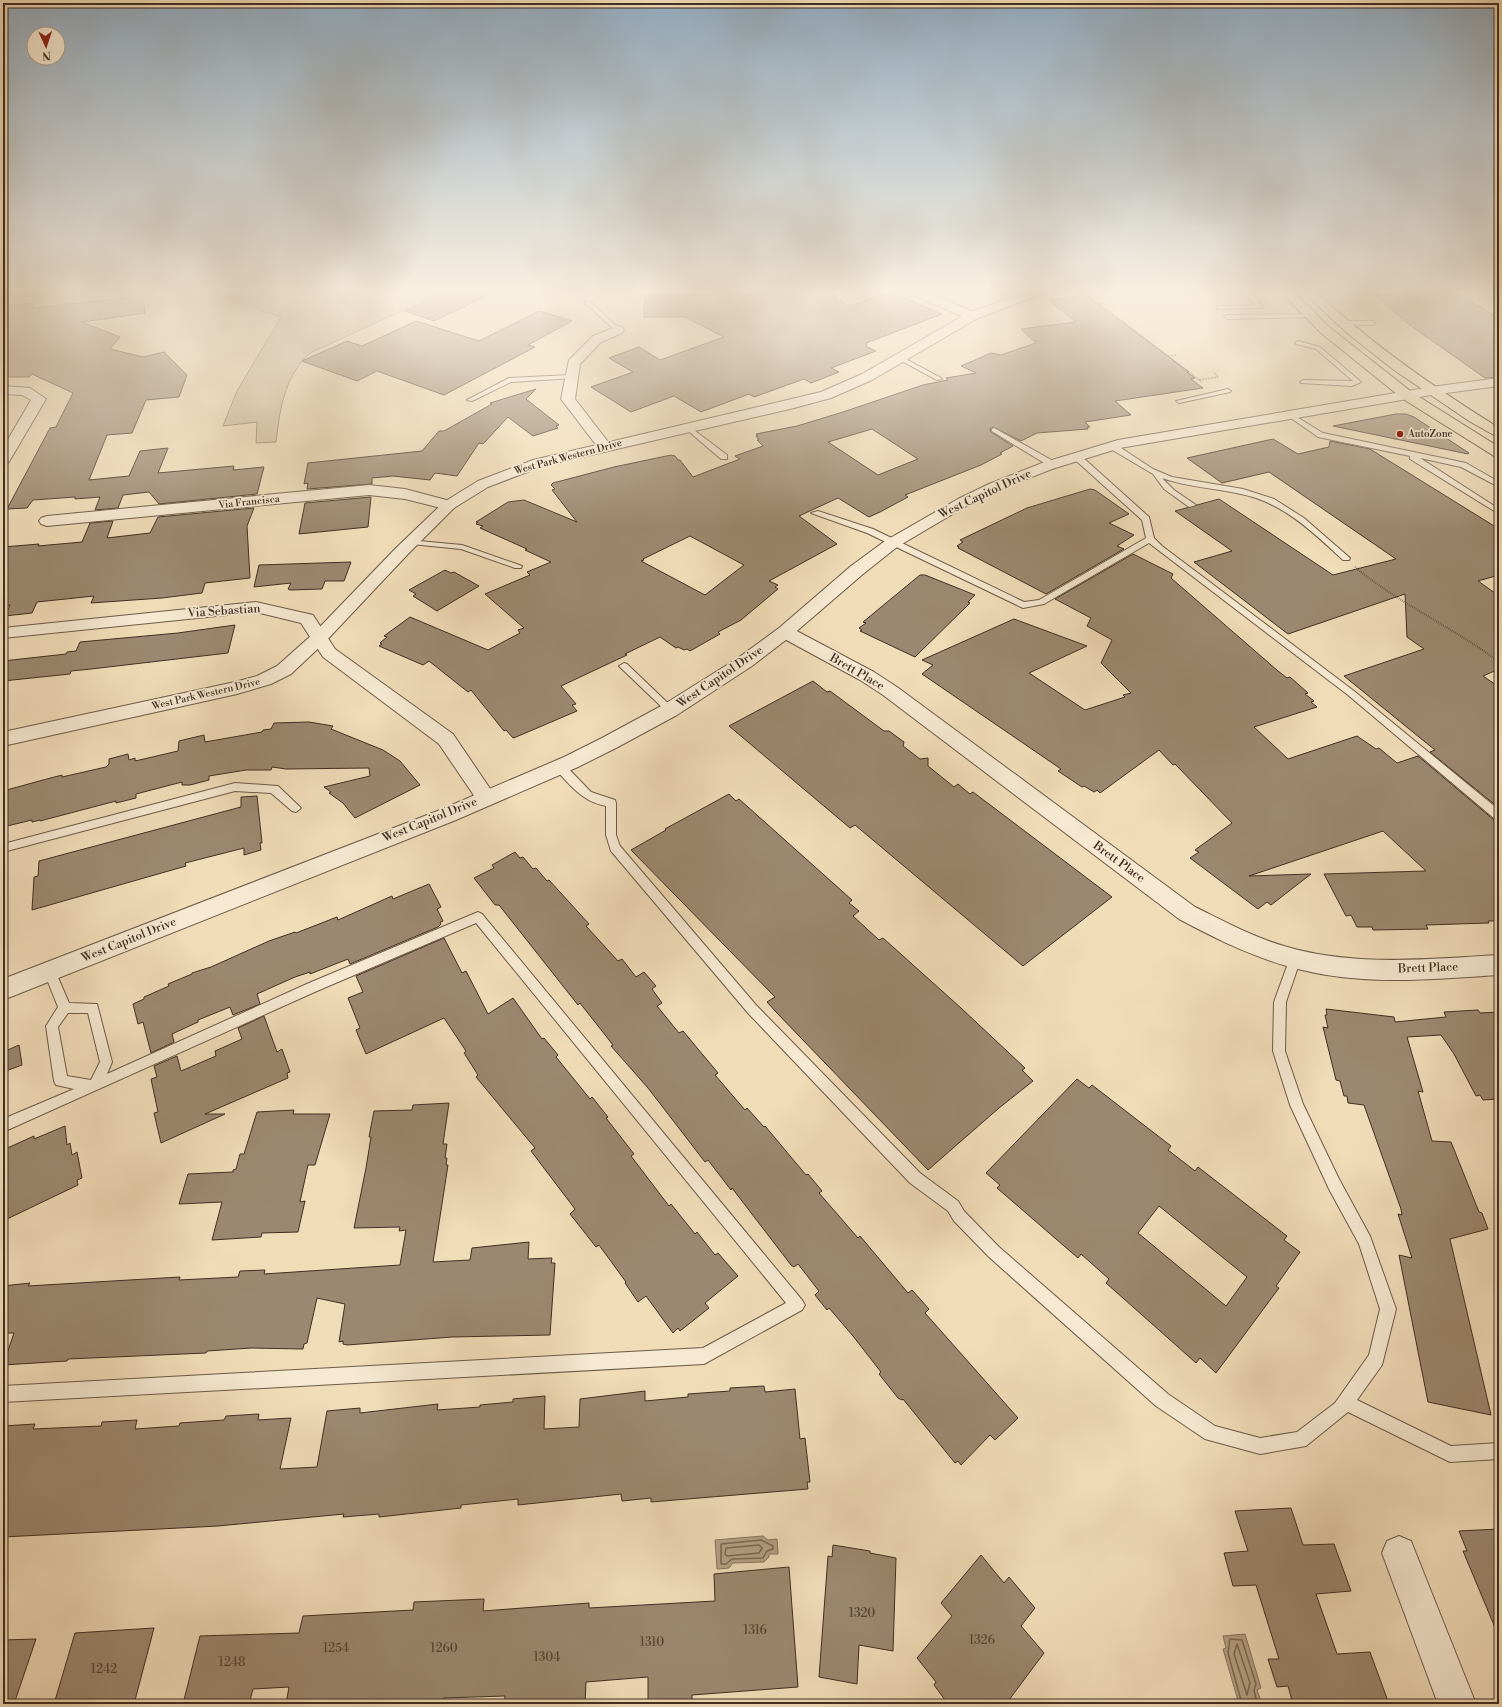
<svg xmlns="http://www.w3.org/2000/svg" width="1502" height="1707" font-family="'Libre Bodoni',serif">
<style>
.green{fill:#d3be9f;stroke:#8a7661}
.water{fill:#b5a185;stroke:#86735e}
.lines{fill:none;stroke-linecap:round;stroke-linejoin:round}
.shore{stroke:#7a6854;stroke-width:1.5}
.building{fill:#9c8870;stroke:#402e23;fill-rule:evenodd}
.service-casing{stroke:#6c5a48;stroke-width:2}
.minor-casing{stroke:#6c5a48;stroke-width:2}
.tertiary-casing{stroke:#6c5a48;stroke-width:2}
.primary-casing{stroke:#402e23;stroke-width:2}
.path-far1{stroke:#402e23;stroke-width:1.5;stroke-dasharray:0.5 1;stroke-linecap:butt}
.path{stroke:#402e23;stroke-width:2;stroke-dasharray:0.5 1.5;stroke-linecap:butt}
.service{fill:#f6e8d1;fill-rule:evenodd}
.minor{fill:#f6e8d1;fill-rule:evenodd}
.tertiary{fill:#f6e8d1;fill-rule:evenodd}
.primary{fill:#f1dcb8;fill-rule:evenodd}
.poi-dot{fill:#8f2418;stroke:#f6e8d1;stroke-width:1.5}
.labels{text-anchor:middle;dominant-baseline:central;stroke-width:3.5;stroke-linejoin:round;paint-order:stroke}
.far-poi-label{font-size:10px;fill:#402e23;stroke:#f6e8d1;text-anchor:start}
.far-street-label{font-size:10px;fill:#402e23;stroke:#f6e8d1}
.street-label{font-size:12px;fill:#402e23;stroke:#f6e8d1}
.near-number-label{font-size:12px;fill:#574436}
</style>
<rect width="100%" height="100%" fill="#f1dcb8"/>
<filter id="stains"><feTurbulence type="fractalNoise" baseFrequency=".005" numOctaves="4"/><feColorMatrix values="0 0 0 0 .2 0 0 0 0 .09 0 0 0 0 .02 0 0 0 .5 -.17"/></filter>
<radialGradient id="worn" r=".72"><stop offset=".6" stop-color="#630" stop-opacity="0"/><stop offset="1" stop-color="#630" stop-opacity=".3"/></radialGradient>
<!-- green -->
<path class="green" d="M201,290H447L310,353C284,377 280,409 276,442L256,443L257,422L223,426L237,391L281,317Z"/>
<!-- water -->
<g class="water">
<polygon points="763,1536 768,1540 777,1539 778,1554 769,1554 769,1557 764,1562 733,1563 729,1568 717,1569 715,1540"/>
<polygon points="1245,1634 1261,1688 1257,1690 1262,1704 1239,1704 1223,1649 1226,1648 1223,1636"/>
</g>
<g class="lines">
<!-- shore -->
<g class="shore">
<polygon points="761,1540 773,1546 773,1549 767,1551 763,1558 732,1559 726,1564 721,1564 721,1544"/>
<polygon points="759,1545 762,1548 759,1553 727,1556 725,1554 726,1548"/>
<polygon points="1237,1644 1250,1683 1247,1695 1234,1654"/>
<polyline points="1242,1704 1228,1653 1230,1639 1242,1640 1256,1684 1254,1690 1257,1704"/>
</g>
</g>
<!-- building -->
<g class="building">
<polygon points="451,290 499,290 434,321 405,311"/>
<polygon points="694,290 835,290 837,300 851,306 890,292 942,314 866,343 867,347 876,351 831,368 839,372 811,383 804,379 754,397 749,394 701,412 674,396 631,412 591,387 633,372 609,358 639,347 660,360 724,337 685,317 644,317 645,295 694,294"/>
<polygon points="1376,290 1451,290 1499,318 1499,377 1485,378 1407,323 1375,295 1382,295"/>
<path d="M1086,295L1189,372H1187L1195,378L1191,379L1203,388L1115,401L1131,415L1085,422L1090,427H1087L1088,429L1037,433L1021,441L993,427L990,429L991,432L1013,446L1000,453L1002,454L981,465L905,495L908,497L880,512L869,517L838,498L799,516L837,544L769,581L778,585L775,587L778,589L741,620L718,632L720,634L690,651L687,649L684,650L678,647L676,648L660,637L625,654L627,655L561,686L576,704L572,705L577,711L516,737L513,738L506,730L504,731L471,690L468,692L429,661L423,665L379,646L382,644L380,643L387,637L384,636L410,617L488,650L520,633L518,630L524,628L485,594L530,575L527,572L551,562L525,550L527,549L480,528L483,526L476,524L478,522H476L508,502L524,500L577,522L552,490L555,489L551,485L553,483L614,467L671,455L675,456L678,460H680L693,477L740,459L735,456L763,446L757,440H759L756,436H758L756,434L797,426L843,412L923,385L948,380L946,378L976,373L961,366L991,353L1001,355L1036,343L1021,329L1076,322L1049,300ZM872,429L918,459L878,475L828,442ZM690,536L744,565L705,595L641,561L644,560L643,559Z"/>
<polygon points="143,296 145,313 82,322 120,337 110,349 143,357 164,352 187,375 179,397 146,400 132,433 107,435 89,480 129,476 140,451 168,448 158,473 234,466 233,470 264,467 257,494 159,504 149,492 123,495 118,508 95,510 100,497 75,499 75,497 33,500 27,508 7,509 50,428 56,427 73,393 32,374 29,377 3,377 3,306 33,303 32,308"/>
<polygon points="539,311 572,321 528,345 535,347 444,395 377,371 357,381 302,361 347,341 362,346 416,321 479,341"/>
<polygon points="536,389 526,399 559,425 556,426 558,428 533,436 508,417 483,444 479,443 457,476 435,473 430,480 393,476 372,478 372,484 307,489 308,483 304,484 308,463 422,451 439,431 444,431 492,404 490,403"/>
<polygon points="1396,414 1406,414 1414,417 1469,453 1468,454 1333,426"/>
<polygon points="1273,439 1298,454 1329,447 1330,441 1370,449 1499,529 1499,575 1478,581 1499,596 1499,669 1483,676 1499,687 1499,808 1430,752 1435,750 1344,676 1424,649 1407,637 1405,594 1288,634 1194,562 1232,551 1175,511 1219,499 1333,575 1396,559 1269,472 1222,483 1187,458"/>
<polygon points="1090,489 1095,490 1129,514 1109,523 1134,535 1117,546 1124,549 1046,594 958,548 959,547 957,546 963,542 960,540 1027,508"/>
<polygon points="371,497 368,527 299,534 305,503"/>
<polygon points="254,508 247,526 250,578 205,583 202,593 162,598 91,603 94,596 37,602 32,613 5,616 10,605 3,606 3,547 39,544 38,546 82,542 90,523 113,521 107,538 150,533 158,517"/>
<polygon points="1133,554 1173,574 1171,578 1278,671 1287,678 1290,677 1308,693 1305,694 1314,701 1311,702 1317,707 1254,727 1288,759 1357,736 1376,749 1379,748 1397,763 1418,756 1494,820 1499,821 1499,921 1488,921 1489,923 1426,925 1428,929 1373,930 1372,927 1357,927 1351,915 1346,916 1324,874 1426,871 1383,831 1249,876 1311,874 1271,905 1267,902 1258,909 1190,858 1199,852 1195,850 1232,823 1175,764 1173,765 1159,750 1100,793 1097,790 1094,792 1084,786 1082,787 1058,771 1061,769 922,674 933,665 922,660 1014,619 1087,646 1029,673 1085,710 1125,697 1123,695 1131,693 1101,663 1112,640 1087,626 1091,618 1055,599"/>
<polygon points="351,562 344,581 325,581 322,589 290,590 288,589 291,583 254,587 259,565"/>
<polygon points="445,570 451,573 454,572 479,586 437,611 413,596 416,594 409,590"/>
<polygon points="920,575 925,575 975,595 968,602 970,603 915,657 860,631 862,630 859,628 866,623 863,622"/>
<polygon points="235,625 228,653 91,669 71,671 70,674 3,681 3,661 66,654 67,652 76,651 80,642 178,633"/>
<polygon points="813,681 827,692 830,691 884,731 889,731 904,742 903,746 920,759 928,758 928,766 954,787 958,784 970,794 973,792 1112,897 1023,966 855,825 850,828 729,726"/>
<polygon points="309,722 333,726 331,729 383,750 400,761 420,785 355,818 343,803 329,793 331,792 324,787 370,776 369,768 286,769 272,767 271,770 246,770 209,776 209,780 190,785 182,785 182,782 136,794 136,798 116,803 116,801 40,821 40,820 32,822 32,820 3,827 3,791 43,780 62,775 62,777 106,767 109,764 109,759 128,754 129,760 135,758 135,761 178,751 179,741 204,735 205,742 262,732 263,730 271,729 274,723"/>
<polygon points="729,794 736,801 739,799 852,900 849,903 859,911 853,916 879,940 883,938 961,1008 1025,1068 1022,1070 1033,1081 999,1108 928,1170 776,1012 767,1002 775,997 631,850 666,830 665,829"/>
<polygon points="257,796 262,843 260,843 261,850 244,855 244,848 185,863 186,866 32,910 34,877 38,876 39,861 241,807 241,797"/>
<polygon points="515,852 520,858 523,857 533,869 536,868 547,881 549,880 589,924 586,926 618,961 622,959 636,977 644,972 656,986 652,989 662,1003 657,1006 679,1033 683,1031 718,1073 715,1075 745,1110 747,1108 764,1127 765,1126 806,1175 808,1174 822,1191 819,1193 858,1238 860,1236 908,1293 912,1290 929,1309 925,1313 1018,1418 995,1440 990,1435 961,1465 958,1461 955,1463 903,1399 902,1400 898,1398 879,1374 881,1372 853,1336 829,1308 827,1310 815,1295 819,1291 798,1264 794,1267 791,1265 732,1188 731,1190 708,1160 705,1162 648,1088 611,1046 613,1045 580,1003 578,1005 499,905 495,905 474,878 494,868 492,865"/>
<polygon points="429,884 441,907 437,909 443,921 440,922 441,924 438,927 350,964 348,959 310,974 310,972 295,977 257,994 260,1004 233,1015 230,1007 198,1020 198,1022 172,1034 174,1042 151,1053 143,1022 138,1024 133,1004 144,999 144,997 169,986 168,984 192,974 192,973 211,967 269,941 295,932 296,933 337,917 338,920 392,896 393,899"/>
<polygon points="444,938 462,973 466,971 488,1014 513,998 542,1039 544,1038 558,1055 556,1057 590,1099 592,1097 608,1117 606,1118 634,1154 631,1156 669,1206 671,1204 695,1234 697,1232 715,1255 718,1253 738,1276 705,1303 709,1308 680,1331 678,1328 673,1333 646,1296 638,1302 625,1283 626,1282 599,1245 596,1247 570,1214 575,1209 531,1151 535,1148 476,1077 478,1075 464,1053 466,1051 444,1018 366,1054 356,1030 360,1028 348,998 363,992 356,976"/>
<polygon points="1326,1009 1394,1017 1395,1022 1446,1017 1444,1012 1478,1010 1480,1013 1499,1012 1499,1099 1483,1100 1480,1095 1476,1096 1454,1054 1441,1035 1407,1037 1423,1092 1418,1091 1432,1141 1451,1142 1479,1212 1482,1213 1488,1229 1450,1239 1491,1415 1428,1402 1399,1255 1412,1258 1398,1214 1402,1215 1401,1209 1364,1105 1348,1103 1347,1096 1344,1096 1340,1081 1336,1080 1323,1027 1328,1028 1325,1015 1327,1015"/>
<polygon points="264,1016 277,1052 282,1049 290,1072 287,1073 288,1078 205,1114 225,1114 161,1143 154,1113 158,1112 151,1079 157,1077 154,1066 177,1056 181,1071 216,1056 215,1051 242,1039 238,1028"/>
<polygon points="19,1045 22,1065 3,1072 3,1052"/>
<path d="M1077,1079L1089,1088L1092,1085L1171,1146L1168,1150L1195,1171L1198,1167L1287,1236L1284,1240L1300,1252L1276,1286L1279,1288L1216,1373L1200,1358L1196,1363L1177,1346L1106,1283L1109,1279L1081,1254L1078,1258L997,1188L1000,1185L986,1173ZM1159,1206L1247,1277L1226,1306L1138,1233Z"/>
<polygon points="449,1103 443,1144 447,1144 445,1158 447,1158 446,1165 448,1165 433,1262 470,1260 472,1248 529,1242 528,1259 552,1258 551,1263 555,1263 550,1335 452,1337 347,1345 343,1344 343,1341 339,1342 345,1304 317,1298 307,1343 304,1344 303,1349 251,1348 207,1351 206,1353 68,1359 67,1361 3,1365 14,1333 3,1333 3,1286 30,1283 28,1286 180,1277 179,1280 238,1277 240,1271 265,1270 264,1274 400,1265 406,1230 399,1231 400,1227 354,1228 366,1168 371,1137 369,1137 374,1111 412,1110 413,1105"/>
<polygon points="294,1110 293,1114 330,1114 315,1165 308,1165 300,1202 305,1201 298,1232 262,1233 261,1237 212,1240 222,1202 179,1204 188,1174 233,1172 233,1170 236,1169 240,1154 244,1154 257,1112"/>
<polygon points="65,1126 67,1145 70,1143 72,1155 77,1152 82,1178 77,1180 78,1185 7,1219 6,1213 3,1214 3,1150 34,1136 34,1139"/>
<polygon points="764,1386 765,1392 795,1389 800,1439 805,1438 810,1482 807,1482 808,1489 651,1502 651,1498 622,1501 621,1494 518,1505 518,1499 461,1505 461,1508 379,1517 379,1514 343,1517 344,1514 218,1526 3,1537 3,1426 35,1424 33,1429 101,1426 102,1422 137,1420 135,1429 179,1426 180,1423 224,1420 226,1416 259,1414 258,1420 291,1418 280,1469 317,1467 327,1411 360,1408 360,1413 438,1404 437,1410 480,1407 480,1405 513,1402 513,1399 545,1396 544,1429 579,1427 580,1399 645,1391 645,1401 688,1397 688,1394 730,1391 730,1388"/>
<polygon points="1291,1508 1303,1545 1334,1544 1351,1591 1316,1594 1337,1654 1370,1652 1389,1704 1293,1704 1288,1686 1277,1687 1268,1659 1279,1659 1256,1585 1233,1586 1224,1553 1248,1551 1235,1511"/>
<polygon points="1499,1529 1499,1637 1463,1551 1467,1551 1459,1531"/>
<polygon points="833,1545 870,1551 870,1553 896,1558 893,1651 859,1645 857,1684 819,1677 828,1556 832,1557"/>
<polygon points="981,1555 1004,1583 1009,1577 1035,1608 1021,1626 1044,1653 1006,1704 948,1704 934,1685 936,1682 917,1658 952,1616 941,1603"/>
<polygon points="789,1567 798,1687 692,1695 692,1704 648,1704 648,1677 586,1682 585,1704 504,1704 505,1696 444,1698 444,1704 286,1704 289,1687 253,1689 249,1704 183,1704 200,1636 299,1633 303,1616 413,1610 414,1602 484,1599 483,1611 589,1603 589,1608 715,1601 714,1574"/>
<polygon points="154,1628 134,1704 54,1704 75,1633"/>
<polygon points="36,1639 14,1704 3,1704 3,1640"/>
</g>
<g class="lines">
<!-- service casing -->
<g class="service-casing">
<g id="service">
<polygon points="1238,290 1203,294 1200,292 1204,290"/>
<polygon points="1242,290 1248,290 1262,306 1262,308 1217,309 1217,307 1219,306 1255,305"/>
<polygon points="585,301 589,301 620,329 620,331 616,331 585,303"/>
<polygon points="1312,314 1313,315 1310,317 1227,319 1224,317 1227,315"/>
<polygon points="1342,321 1372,321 1375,323 1372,325 1340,324 1339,323"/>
<polygon points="1298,341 1320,347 1361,382 1352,386 1301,383 1300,382 1303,380 1353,381 1316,349 1296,344 1295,343"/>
<polygon points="900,356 941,378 942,379 937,380 898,359 897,358"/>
<polygon points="571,375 573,376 573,378 511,382 472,401 467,400 509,378"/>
<polygon points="1228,389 1231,391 1230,392 1179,403 1176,401"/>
<polygon points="1290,413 1323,433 1466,463 1499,482 1499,487 1461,467 1420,458 1499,509 1499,514 1410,459 1410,456 1318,437 1288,416 1287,415"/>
<polygon points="686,427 690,427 727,455 727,459 721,459 686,429"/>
<polygon points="994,428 1055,462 1056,464 1049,466 992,431 992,429"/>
<path d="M1109,444H1115L1153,469L1172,477L1243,489L1274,499L1304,518L1350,558L1349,560H1343C1313,532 1282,502 1241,494C1215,488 1187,487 1162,478L1174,490L1196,505L1189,507L1164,489L1153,474L1109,448Z"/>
<polygon points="1073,454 1079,454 1149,517 1154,538 1162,546 1354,691 1499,810 1499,820 1495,819 1348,695 1149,543 1044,604 1023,608 867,533 811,513 818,511 873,529 1024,602 1039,600 1146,538 1142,520 1073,458"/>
<polygon points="408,540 462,545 522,566 521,568 515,568 461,549 411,544 407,542"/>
<polygon points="624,663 627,664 673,708 675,710 673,712 667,712 621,668 619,666"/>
<path d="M560,763L564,764L591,792L615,800L616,803V835L620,846L756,1005L920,1173L958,1201L964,1211L999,1247L1168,1394L1215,1426L1260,1438L1297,1432L1335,1403L1369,1355L1380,1309L1359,1244L1329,1189L1290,1105L1273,1051L1274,1002L1291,955L1295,953L1299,955L1301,958L1286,1002L1285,1051L1303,1104L1339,1179L1370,1236L1396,1309L1382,1365L1357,1400L1451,1446L1499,1443V1459L1450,1462L1348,1412L1306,1446L1260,1454L1205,1439L1156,1406L989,1257L954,1221L948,1211L910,1183L748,1013L611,851L606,835V806C583,802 571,786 556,770L555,767Z"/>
<polygon points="235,783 278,786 301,808 296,812 292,811 271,793 235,791 3,852 3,844"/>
<path d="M478,912L482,914L802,1300L805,1305L802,1310L704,1364L3,1402V1386L703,1348L786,1303L476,923L317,991L3,1132V1119L74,1089L56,1085L54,1081L46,1026L58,1007L44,972L46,968L50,967L54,968L69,1003L97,1004L112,1062L107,1074L309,983ZM68,1013H88L100,1062L91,1080L67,1076L58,1027Z"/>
</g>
</g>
<!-- minor casing -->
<g class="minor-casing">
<g id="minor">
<polygon points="22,290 59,290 53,293 3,299 3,293"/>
<polygon points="66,290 86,290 87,291 81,294 68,292"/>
<polygon points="905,290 921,290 976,313 978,316 976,319 968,319 907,292"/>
<polygon points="1479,290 1491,290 1499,296 1499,305 1480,293"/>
<polygon points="618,326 622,327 624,330 622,333 601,342 580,364 575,399 612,447 610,450 600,450 561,399 569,360 593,336"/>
<polygon points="3,386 30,388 46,399 10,460 8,463 3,464 3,448 31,400 22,395 3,394"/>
<polygon points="369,485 405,489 454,502 457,505 454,508 449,510 405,499 369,495 47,526 41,524 39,521 41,518 47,516"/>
<polygon points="256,602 313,615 335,649 453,734 493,793 496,798 493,803 486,806 479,803 439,744 323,657 301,623 256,612 3,638 3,628"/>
<path d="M785,627L791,628L874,672L897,687L1195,907C1224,921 1253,937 1284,946C1353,967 1428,959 1499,955V975C1434,979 1366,986 1302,970C1259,960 1218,940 1179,919L883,695L860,680L779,636L776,632L779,628Z"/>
<polygon points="1399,1536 1411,1541 1476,1704 1438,1704 1382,1553 1387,1541"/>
</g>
</g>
<!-- tertiary casing -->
<g class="tertiary-casing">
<g id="tertiary">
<polygon points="1032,290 1049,290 1047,292 976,319 872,380 831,398 794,408 543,466 488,487 454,508 408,554 325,642 291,674 271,684 237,694 3,746 3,732 235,682 257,676 277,666 313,634 396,548 444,502 478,481 533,460 821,392 862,374 968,313"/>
<polygon points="1499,378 1499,386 1431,395 1120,448 1052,469 999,490 968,505 897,547 863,574 791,636 752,666 677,715 616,748 578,767 456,820 3,1000 3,979 440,810 564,757 602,738 663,705 738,658 779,628 851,566 885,541 958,499 989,484 1042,463 1118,440 1431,387"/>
</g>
</g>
<!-- primary casing -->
<g class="primary-casing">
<g id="primary">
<polygon points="1279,290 1292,290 1329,327 1413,393 1499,447 1499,457 1494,456 1403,399 1321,333"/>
<path d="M1301,290H1314C1370,343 1433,387 1499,428V438L1469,421L1394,370L1347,333Z"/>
</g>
</g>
<!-- path-far1 -->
<g class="path-far1">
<polyline points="1107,304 1100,304 1202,382"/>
<polyline points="1168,356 1177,355"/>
<polyline points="1199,380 1218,377 1214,372"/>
</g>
<!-- path -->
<path class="path" d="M1355,567C1399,604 1453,627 1499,662"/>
<!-- service -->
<use href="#service" class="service"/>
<!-- minor -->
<use href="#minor" class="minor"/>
<!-- tertiary -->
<use href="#tertiary" class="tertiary"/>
<!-- primary -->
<use href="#primary" class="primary"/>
</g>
<!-- sky -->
<linearGradient id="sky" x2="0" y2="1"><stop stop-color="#93acc0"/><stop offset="0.55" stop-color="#f9efdf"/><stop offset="1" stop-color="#f9efdf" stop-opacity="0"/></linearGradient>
<rect width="1502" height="529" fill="url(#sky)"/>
<!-- markers -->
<circle class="poi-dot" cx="1400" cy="434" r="4"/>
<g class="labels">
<!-- far-poi labels -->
<g class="far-poi-label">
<text x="1408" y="434">AutoZone</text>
</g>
<!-- far-street labels -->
<g class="far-street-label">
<text transform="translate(568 457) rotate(-15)">West Park Western Drive</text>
<text transform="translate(249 502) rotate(-6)">Via Francisca</text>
<text transform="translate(206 694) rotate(-13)">West Park Western Drive</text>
</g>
<!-- street labels -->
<g class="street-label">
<text transform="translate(985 494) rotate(-25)">West Capitol Drive</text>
<text transform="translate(224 611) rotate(-4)">Via Sebastian</text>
<text transform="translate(857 672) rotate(30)">Brett Place</text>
<text transform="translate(720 677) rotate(-34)">West Capitol Drive</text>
<text transform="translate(430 820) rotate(-22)">West Capitol Drive</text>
<text transform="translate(1119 862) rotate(36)">Brett Place</text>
<text transform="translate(129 940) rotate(-22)">West Capitol Drive</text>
<text transform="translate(1428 968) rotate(-2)">Brett Place</text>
</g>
<!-- near-number labels -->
<g class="near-number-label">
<text x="862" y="1613">1320</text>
<text x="755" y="1630">1316</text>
<text x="982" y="1640">1326</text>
<text x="652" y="1642">1310</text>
<text x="336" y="1648">1254</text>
<text x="444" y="1648">1260</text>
<text x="547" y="1657">1304</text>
<text x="232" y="1662">1248</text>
<text x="104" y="1669">1242</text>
</g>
</g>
<!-- margin -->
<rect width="1502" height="1707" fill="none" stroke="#f1dcb8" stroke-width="16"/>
<rect x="4" y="4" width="1494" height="1699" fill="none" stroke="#402e23" stroke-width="2"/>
<rect x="8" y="8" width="1486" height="1691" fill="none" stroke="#402e23"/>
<!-- north arrow -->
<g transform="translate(46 46) rotate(177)"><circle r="19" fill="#f6e8d1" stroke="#ad9e8b"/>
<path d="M0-3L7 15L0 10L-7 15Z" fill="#8f2418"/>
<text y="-6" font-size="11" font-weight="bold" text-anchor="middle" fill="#402e23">N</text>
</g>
<rect width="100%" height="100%" filter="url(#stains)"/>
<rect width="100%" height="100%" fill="url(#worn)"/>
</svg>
